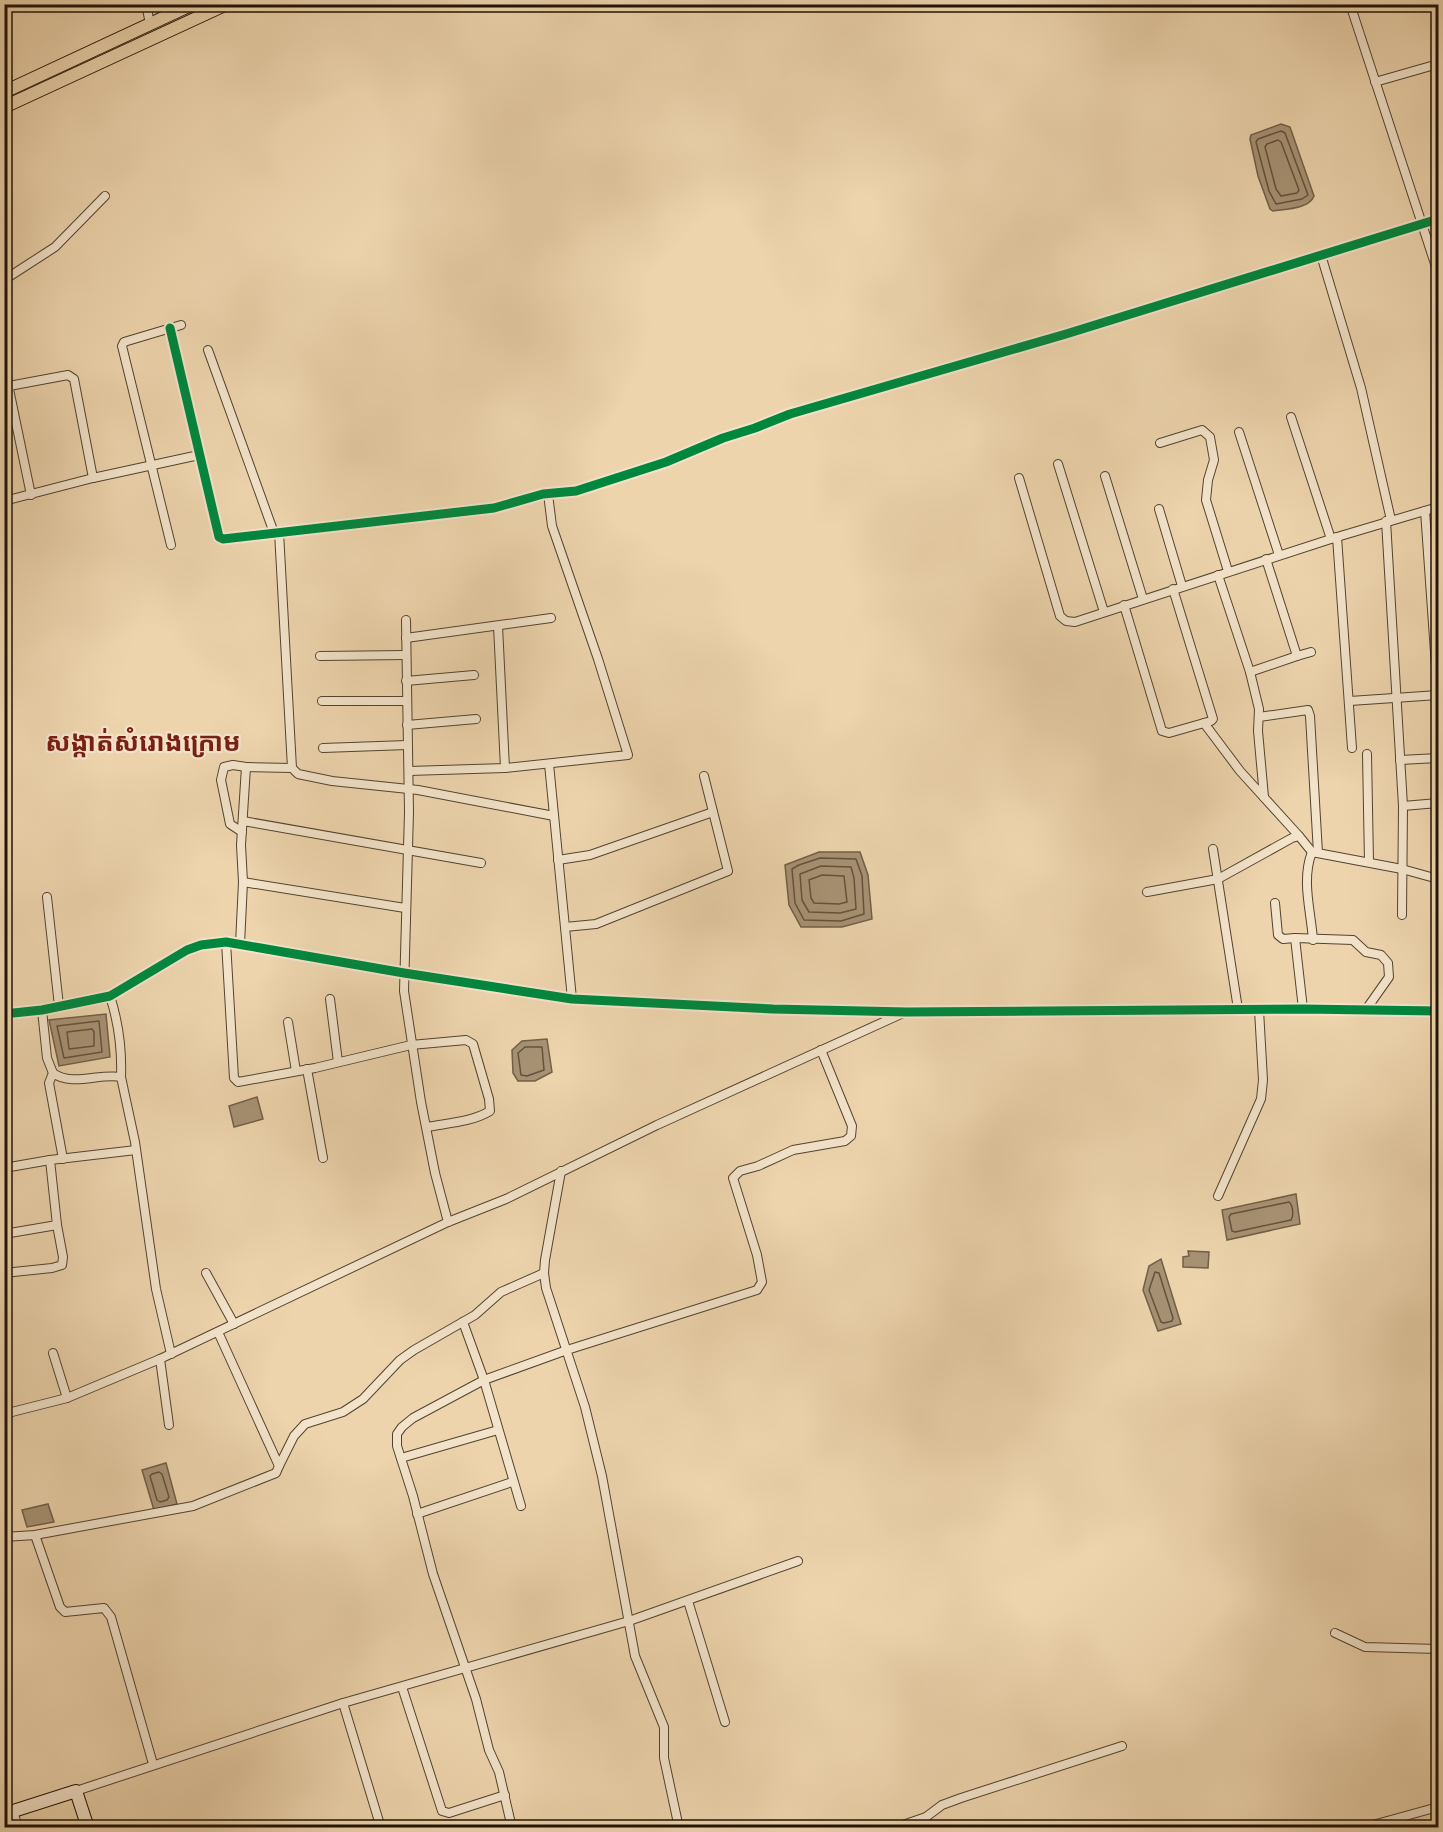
<svg xmlns="http://www.w3.org/2000/svg" width="1443" height="1832" font-family="'IM FELL English','Noto Sans Khmer',serif">
<style>
.water{fill:#a79274;stroke:#715f47;stroke-width:1.5}
.lines{fill:none;stroke-linecap:round;stroke-linejoin:round}
.shore{stroke:#64523c;stroke-width:1.5}
.street-casing{stroke:#53432e;stroke-width:10}
.secondary-casing{stroke:#201304;stroke-width:14}
.primary-casing{stroke:#201304;stroke-width:14}
.street{stroke:#f3e3ca;stroke-width:8}
.secondary{stroke:#f3e3ca;stroke-width:12}
.primary{stroke:#edd4ad;stroke-width:12}
.cycleway-casing{stroke:#f3e3ca;stroke-width:13}
.cycleway{stroke:#00873e;stroke-width:9}
.labels{text-anchor:middle;dominant-baseline:central;stroke-width:4.5;stroke-linejoin:round;paint-order:stroke}
.quarter-label{font-size:26px;font-weight:bold;fill:#7a1f14;stroke:#f3e3ca}
</style>
<rect width="100%" height="100%" fill="#edd4ad"/>
<filter id="stains"><feTurbulence type="fractalNoise" baseFrequency=".00333" numOctaves="4"/><feColorMatrix values="0 0 0 0 .2 0 0 0 0 .09 0 0 0 0 .02 0 0 0 .5 -.17"/></filter>
<radialGradient id="worn" r=".72"><stop offset=".6" stop-color="#630" stop-opacity="0"/><stop offset="1" stop-color="#630" stop-opacity=".3"/></radialGradient>
<!-- water -->
<g class="water">
<path d="M1281,124L1290,127L1314,196C1309,209 1286,209 1273,211L1270,209L1258,176L1250,139L1251,135Z"/>
<polygon points="819,852 860,852 868,875 872,919 842,927 801,927 789,905 785,865"/>
<polygon points="106,1014 110,1057 59,1066 49,1020"/>
<polygon points="547,1039 552,1072 535,1081 518,1081 513,1073 512,1050 522,1041"/>
<polygon points="257,1097 263,1119 234,1127 229,1106"/>
<polygon points="1296,1194 1300,1224 1227,1240 1222,1210"/>
<polygon points="1188,1251 1209,1252 1208,1268 1183,1267 1183,1257 1189,1256"/>
<polygon points="1161,1259 1181,1324 1158,1331 1143,1290 1149,1266"/>
<polygon points="166,1463 177,1504 154,1510 142,1470"/>
<polygon points="48,1504 54,1522 27,1527 22,1510"/>
</g>
<g class="lines">
<!-- shore -->
<g class="shore">
<polygon points="1281,131 1285,133 1308,195 1302,199 1276,204 1269,191 1256,142 1258,139"/>
<polygon points="1278,140 1281,142 1299,190 1297,193 1281,196 1276,189 1265,147 1267,144"/>
<polygon points="820,858 856,859 862,876 864,914 841,921 804,920 795,903 792,869 799,865"/>
<polygon points="821,866 851,867 854,878 856,909 840,913 809,912 802,900 800,874"/>
<polygon points="822,875 844,876 847,902 839,904 814,903 811,898 809,880"/>
<polygon points="99,1021 102,1052 64,1058 57,1026"/>
<polygon points="92,1029 94,1032 94,1046 69,1049 67,1032"/>
<polygon points="525,1047 542,1047 544,1070 527,1076 521,1075 518,1053"/>
<path d="M1289,1202C1293,1205 1294,1216 1291,1220L1235,1232L1232,1231L1229,1217L1231,1214Z"/>
<polygon points="1155,1272 1159,1273 1173,1318 1172,1321 1164,1323 1161,1322 1149,1290"/>
<polygon points="159,1472 162,1474 169,1497 167,1500 160,1502 157,1500 150,1476 152,1474"/>
</g>
<!-- street casing -->
<g class="street-casing">
<g id="street">
<polyline points="146,4 150,24"/>
<polyline points="1350,4 1438,273"/>
<polyline points="1375,82 1438,64"/>
<polyline points="1321,255 1361,388 1391,520"/>
<polyline points="4,280 55,247 105,196"/>
<polyline points="170,328 219,537 223,539 494,508 543,494 576,491 666,462 723,438 755,428 790,414 1066,334 1438,219"/>
<polyline points="208,350 274,533"/>
<polyline points="4,365 31,495"/>
<polyline points="9,386 68,375 74,379 93,478"/>
<polyline points="1291,417 1331,539"/>
<polyline points="1239,432 1279,555"/>
<polyline points="1160,443 1202,430 1210,437 1214,460 1208,480 1206,500 1228,571"/>
<polyline points="1058,464 1104,612"/>
<polyline points="1105,476 1143,599"/>
<polyline points="1019,478 1060,616 1066,621 1075,622 1337,537 1438,507"/>
<polyline points="4,501 93,478 199,455"/>
<polyline points="1159,509 1182,586"/>
<polyline points="1425,511 1438,695"/>
<polyline points="1386,521 1403,806 1402,915"/>
<polyline points="279,532 292,768 298,774 332,781 418,790 554,816"/>
<polyline points="1337,537 1352,748"/>
<polyline points="171,545 122,346 124,342 181,325"/>
<polyline points="1218,575 1250,672 1259,709 1258,731 1264,797"/>
<polyline points="1124,605 1162,731 1169,733 1211,721 1213,719 1173,589"/>
<polyline points="406,620 409,812 404,991 421,1102 435,1173 448,1222"/>
<polyline points="498,626 505,768"/>
<polyline points="406,638 551,618"/>
<polyline points="320,656 406,655"/>
<polyline points="1297,656 1311,652"/>
<polyline points="1250,672 1297,656 1266,559"/>
<polyline points="406,681 474,675"/>
<polyline points="322,701 407,701"/>
<polyline points="1350,701 1438,695"/>
<polyline points="1259,717 1308,710 1310,716 1318,853"/>
<polyline points="1204,723 1240,771 1299,836"/>
<polyline points="407,725 476,719"/>
<polyline points="323,748 407,745"/>
<polyline points="1367,754 1369,862"/>
<polyline points="1400,760 1438,758"/>
<polyline points="549,764 572,999"/>
<polyline points="409,771 505,768 628,755 598,659 552,526 548,494"/>
<polyline points="1403,806 1438,803"/>
<polyline points="243,821 481,863"/>
<polyline points="242,832 230,824 221,780 224,767 233,765 246,767"/>
<polyline points="1213,849 1238,1009"/>
<path d="M1312,852C1301,880 1311,911 1313,940"/>
<polyline points="558,860 590,855 713,812"/>
<polyline points="243,882 405,908"/>
<polyline points="1147,892 1218,879 1292,838 1299,836 1312,852 1402,869 1438,879"/>
<polyline points="47,897 59,1006"/>
<polyline points="1275,903 1278,935 1283,939 1295,938"/>
<polyline points="565,927 596,924 728,871 704,776"/>
<path d="M226,942L234,1078L238,1082L315,1068L411,1045L466,1040L473,1044L489,1099L490,1111C472,1122 448,1123 427,1127"/>
<polyline points="240,944 243,882 241,845 246,767 292,768"/>
<path d="M110,996C118,1021 122,1050 121,1077"/>
<polyline points="330,999 338,1062"/>
<polyline points="1303,1009 1295,938 1353,940 1366,952 1381,955 1388,963 1389,977 1365,1011"/>
<path d="M42,1010L47,1058L53,1073C72,1087 99,1073 121,1077L135,1142L156,1289L171,1354"/>
<polyline points="4,1014 42,1010 110,996 187,950 201,945 226,942 404,973 572,999 773,1009 907,1012 1303,1009 1438,1011"/>
<polyline points="288,1022 296,1071"/>
<polyline points="307,1069 323,1158"/>
<polyline points="53,1073 49,1083 63,1159"/>
<polyline points="4,1168 50,1160"/>
<polyline points="561,1171 545,1260 544,1273 546,1288 585,1407 602,1476 635,1656 664,1727 664,1758 679,1828"/>
<polyline points="1218,1196 1261,1099 1263,1080 1259,1010"/>
<polyline points="4,1234 57,1225 50,1160 136,1150"/>
<polyline points="4,1273 52,1268 62,1265 63,1257 57,1225"/>
<polyline points="206,1273 234,1324"/>
<polyline points="463,1322 484,1380 521,1506"/>
<polyline points="53,1353 67,1398"/>
<polyline points="160,1359 169,1425"/>
<polyline points="4,1414 67,1398 160,1359 448,1222 506,1199 657,1125 901,1014"/>
<polyline points="401,1458 498,1430"/>
<polyline points="279,1466 294,1436 305,1424 343,1412 363,1399 400,1360 414,1350 475,1315 501,1292 544,1273"/>
<polyline points="417,1514 512,1482"/>
<polyline points="35,1535 60,1607 65,1612 104,1608 111,1617 153,1764"/>
<polyline points="4,1537 35,1535 193,1506 276,1473 279,1466 218,1332"/>
<polyline points="688,1601 725,1722"/>
<polyline points="1335,1633 1365,1647 1438,1649"/>
<polyline points="402,1687 442,1811 449,1813 505,1795"/>
<polyline points="343,1703 381,1828"/>
<polyline points="76,1791 343,1703 629,1621 798,1561"/>
<polyline points="13,1811 18,1828"/>
<polyline points="1369,1826 1438,1807"/>
<polyline points="512,1828 499,1772 489,1750 476,1699 433,1574 413,1496 397,1446 397,1434 402,1427 413,1418 484,1380 567,1350 757,1290 762,1282 757,1255 733,1178 740,1171 758,1166 793,1150 845,1141 851,1136 852,1126 821,1050"/>
<polyline points="894,1828 926,1817 942,1805 961,1798 1122,1746"/>
</g>
</g>
<!-- secondary casing -->
<g class="secondary-casing">
<polyline id="secondary" points="4,1814 76,1791 88,1828"/>
</g>
<!-- primary casing -->
<g class="primary-casing">
<g id="primary">
<polyline points="4,92 193,4"/>
<polyline points="4,107 227,4"/>
</g>
</g>
<!-- street -->
<use href="#street" class="street"/>
<!-- secondary -->
<use href="#secondary" class="secondary"/>
<!-- primary -->
<use href="#primary" class="primary"/>
<!-- cycleway casing -->
<g class="cycleway-casing">
<g id="cycleway">
<polyline points="170,328 219,537 223,539 494,508 543,494 576,491 666,462 723,438 755,428 790,414 1066,334 1438,219"/>
<polyline points="4,1014 42,1010 110,996 187,950 201,945 226,942 404,973 572,999 773,1009 907,1012 1303,1009 1438,1011"/>
</g>
</g>
<!-- cycleway -->
<use href="#cycleway" class="cycleway"/>
</g>
<g class="labels">
<!-- quarter labels -->
<g class="quarter-label">
<text x="143" y="743">សង្កាត់សំរោងក្រោម</text>
</g>
</g>
<!-- margin -->
<rect width="1443" height="1832" fill="none" stroke="#edd4ad" stroke-width="24"/>
<rect x="6" y="6" width="1431" height="1820" fill="none" stroke="#201304" stroke-width="3"/>
<rect x="12" y="12" width="1419" height="1808" fill="none" stroke="#201304" stroke-width="1.5"/>
<rect width="100%" height="100%" filter="url(#stains)"/>
<rect width="100%" height="100%" fill="url(#worn)"/>
</svg>
